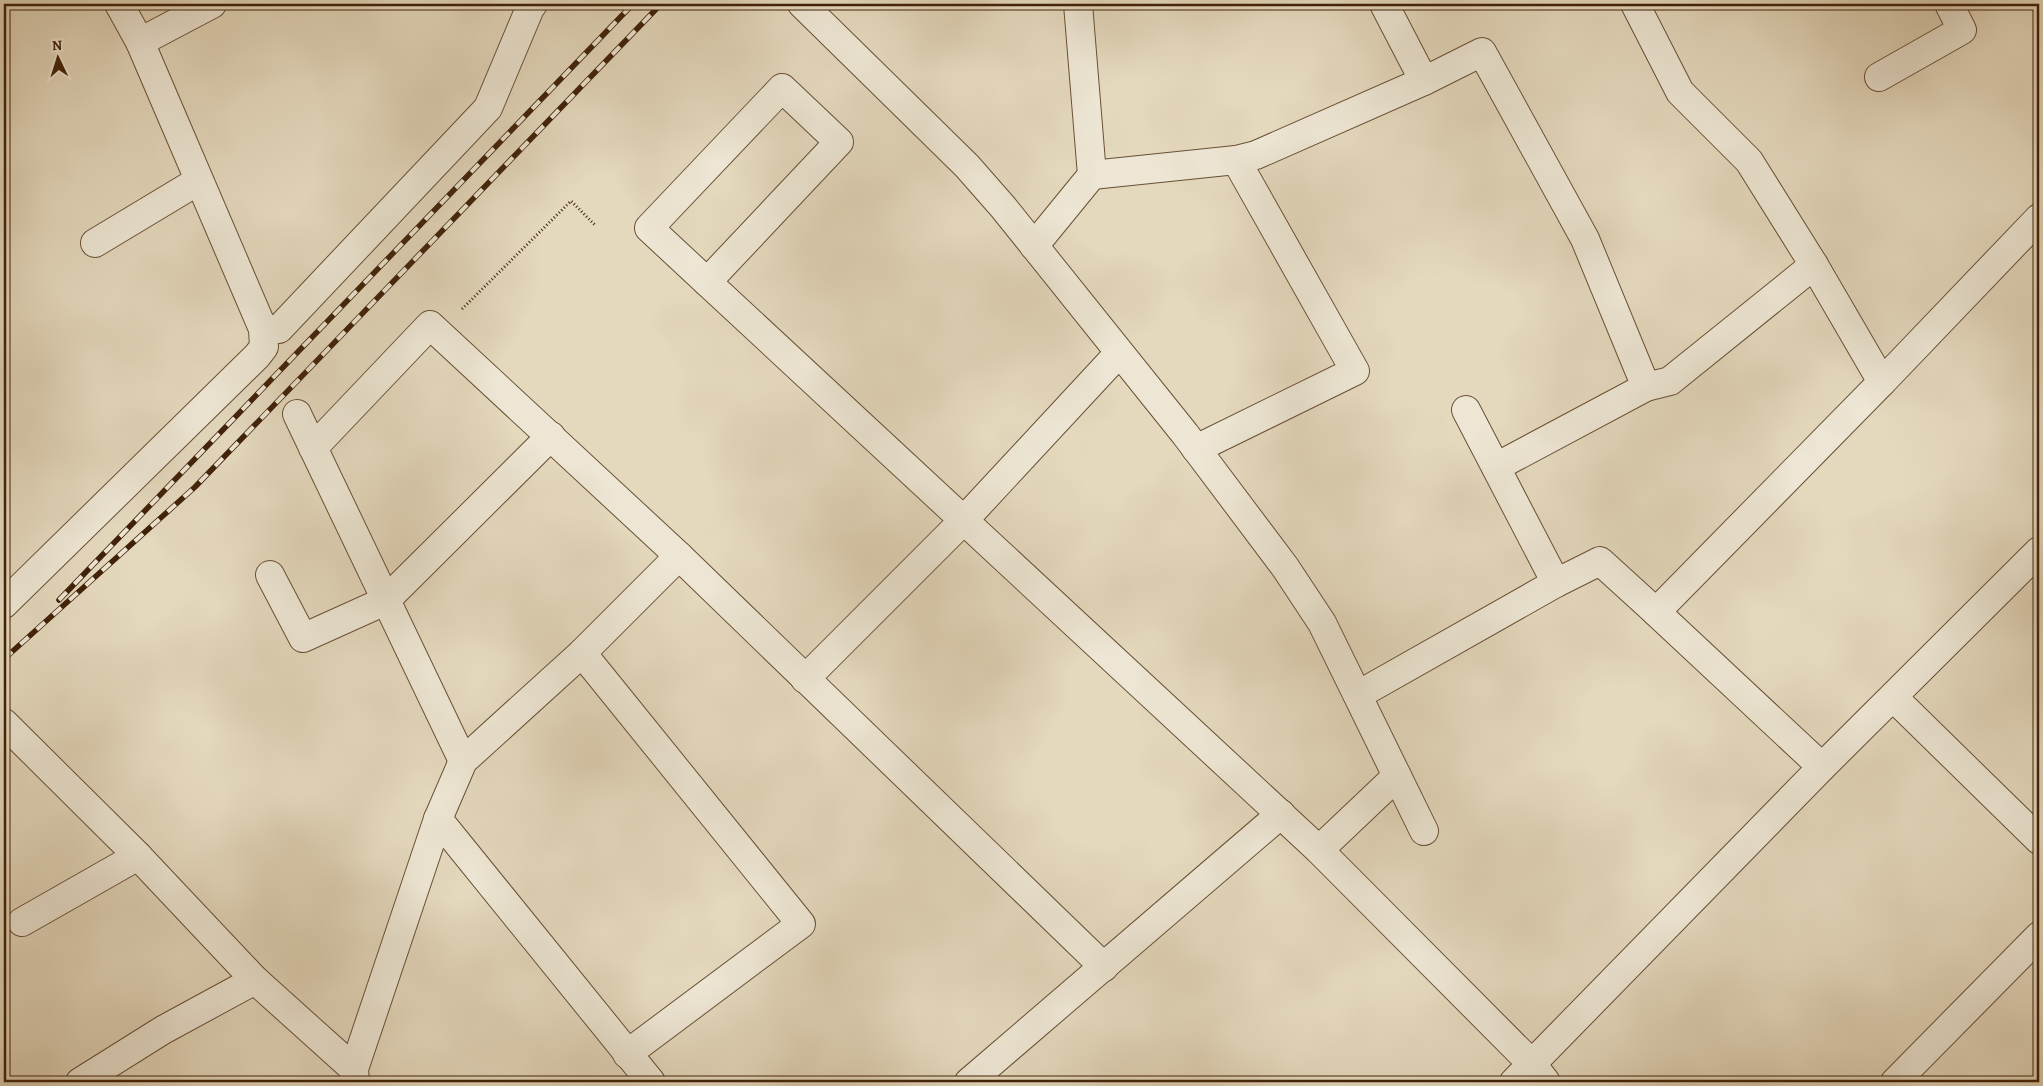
<svg xmlns="http://www.w3.org/2000/svg" width="2043" height="1086" font-family="Alegreya,serif">
<style>
.lines{fill:none;stroke-linecap:round;stroke-linejoin:round}
.minor-casing{stroke:#695035;stroke-width:30}
.path{stroke:#402208;stroke-width:3;stroke-dasharray:1 2.5;stroke-linecap:butt}
.minor{stroke:#ede6d4;stroke-width:28}
.rail-casing{stroke:#402208;stroke-width:5.5}
.rail{stroke:#ede6d4;stroke-width:4;stroke-dasharray:11;stroke-linecap:butt}
</style>
<rect width="100%" height="100%" fill="#e4d8bd"/>
<filter id="stains"><feTurbulence type="fractalNoise" baseFrequency=".004" numOctaves="4"/><feColorMatrix values="0 0 0 0 .2 0 0 0 0 .09 0 0 0 0 .02 0 0 0 .5 -.17"/></filter>
<radialGradient id="worn" r=".72"><stop offset=".6" stop-color="#630" stop-opacity="0"/><stop offset="1" stop-color="#630" stop-opacity=".3"/></radialGradient>
<g class="lines">
<!-- minor casing -->
<g class="minor-casing">
<g id="minor">
<polyline points="802,4 967,166 1003,207 1185,434 1285,567 1322,623 1424,831"/>
<polyline points="1635,4 1680,92 1749,161 1814,265 1882,382 1656,612 1822,767"/>
<polyline points="140,42 212,4"/>
<polyline points="1879,77 1962,30 1949,4"/>
<polyline points="1424,81 1482,52 1585,239 1646,387 1670,381 1814,265"/>
<polygon points="782,88 839,142 707,282 649,228"/>
<polyline points="1092,175 1236,160 1256,155 1424,81 1384,4"/>
<polyline points="95,243 198,181"/>
<polyline points="1034,246 1092,175 1078,4"/>
<polyline points="707,282 1319,850 1532,1064 1546,1082"/>
<polyline points="263,329 279,329 488,108 530,8 533,4"/>
<polyline points="1882,382 2039,218"/>
<polyline points="1466,410 1556,583"/>
<polyline points="297,414 463,761"/>
<polyline points="313,448 430,325 679,556 1104,967"/>
<polyline points="1196,449 1355,371 1236,160"/>
<polyline points="1496,467 1646,387"/>
<polyline points="270,575 303,638 385,601 551,436"/>
<polyline points="4,604 257,356 264,347 263,329 140,42 119,4"/>
<polyline points="582,653 801,924 627,1054"/>
<polyline points="805,679 964,520 1119,353"/>
<polyline points="1358,695 1556,583 1600,561 1656,612"/>
<polyline points="1894,698 2039,840"/>
<polyline points="4,723 138,856 255,980 354,1069"/>
<polyline points="438,819 651,1082"/>
<polyline points="1319,850 1397,776"/>
<polyline points="22,922 138,856"/>
<polyline points="80,1082 163,1030 255,980"/>
<polyline points="355,1082 354,1069 438,819 463,761 582,653 679,556"/>
<polyline points="969,1082 1281,814"/>
<polyline points="1514,1082 1822,767 2039,551"/>
<polyline points="1895,1082 2039,936"/>
</g>
</g>
<!-- path -->
<polyline class="path" points="462,309 571,201 596,226"/>
<!-- minor -->
<use href="#minor" class="minor"/>
<!-- rail casing -->
<g class="rail-casing">
<g id="rail">
<polyline points="59,600 633,4"/>
<polyline points="4,659 195,487 661,4"/>
</g>
</g>
<!-- rail -->
<use href="#rail" class="rail"/>
</g>
<!-- margin -->
<rect width="2043" height="1086" fill="none" stroke="#e4d8bd" stroke-width="20"/>
<rect x="5" y="5" width="2033" height="1076" fill="none" stroke="#402208" stroke-width="2.5"/>
<rect x="10" y="10" width="2023" height="1066" fill="none" stroke="#402208"/>
<!-- north arrow -->
<g transform="translate(58 58) rotate(356)" stroke="#ede6d4" stroke-width="4" paint-order="stroke">
<path d="M0-4L9 19L0 12L-9 19Z" fill="#402208"/>
<text y="-8" font-size="14" font-weight="bold" text-anchor="middle" fill="#402208">N</text>
</g>
<rect width="100%" height="100%" filter="url(#stains)"/>
<rect width="100%" height="100%" fill="url(#worn)"/>
</svg>
